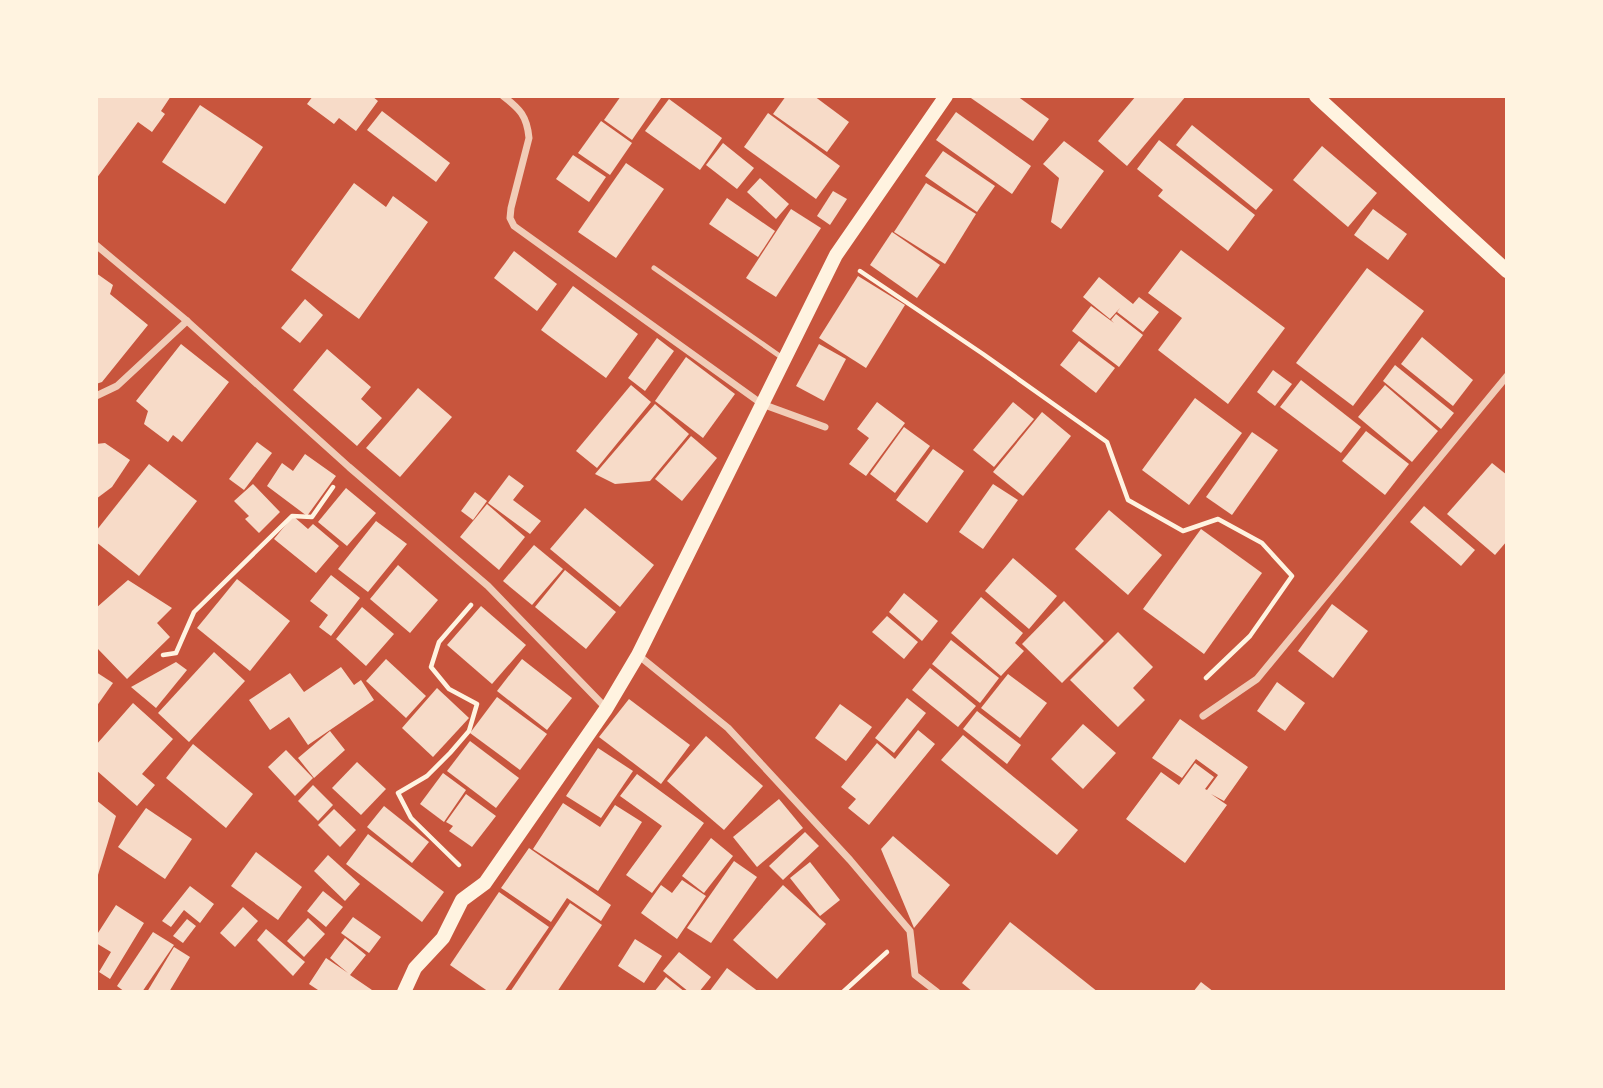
<svg xmlns="http://www.w3.org/2000/svg" width="1603" height="1088" font-family="Jost,sans-serif">
<style>
.building{fill:#f7dbc8}
.lines{fill:none;stroke-linecap:round;stroke-linejoin:round}
.path{stroke:#fff3e0;stroke-width:4.5}
.service{stroke:#f1ccb7;stroke-width:5}
.minor{stroke:#f1ccb7;stroke-width:7}
.secondary{stroke:#fff3e0;stroke-width:14}
</style>
<rect width="100%" height="100%" fill="#c8553d"/>
<!-- building -->
<g class="building">
<polygon points="96,96 171,96 161,111 165,114 152,132 138,122 96,179"/>
<polygon points="313,96 372,96 378,101 356,131 339,118 334,124 307,104"/>
<polygon points="621,96 659,96 661,98 632,140 604,120"/>
<polygon points="786,96 814,96 849,122 827,152 773,114"/>
<polygon points="968,96 1017,96 1049,119 1033,141"/>
<polygon points="1136,96 1186,96 1127,166 1098,141"/>
<polygon points="669,99 722,138 700,170 645,131"/>
<polygon points="200,105 263,147 225,204 162,162"/>
<polygon points="382,111 450,163 436,182 367,130"/>
<polygon points="956,112 1031,166 1012,194 936,140"/>
<polygon points="768,113 840,166 816,199 744,147"/>
<polygon points="601,121 632,143 610,175 578,153"/>
<polygon points="1192,125 1273,190 1256,210 1176,145"/>
<polygon points="1159,140 1255,215 1228,251 1158,196 1163,190 1137,169"/>
<polygon points="1064,141 1104,171 1061,229 1051,222 1059,178 1043,164"/>
<polygon points="723,143 754,168 737,189 706,165"/>
<polygon points="1322,146 1377,193 1348,227 1293,180"/>
<polygon points="943,151 995,186 977,212 925,176"/>
<polygon points="573,155 606,177 589,202 556,179"/>
<polygon points="626,163 664,189 616,258 578,232"/>
<polygon points="760,178 789,204 776,219 747,192"/>
<polygon points="354,183 386,207 393,196 428,222 359,319 291,270"/>
<polygon points="926,183 976,214 945,264 894,232"/>
<polygon points="833,191 847,199 830,225 817,216"/>
<polygon points="727,198 775,231 758,257 709,224"/>
<polygon points="791,209 821,228 776,297 746,278"/>
<polygon points="1373,209 1407,234 1388,260 1354,235"/>
<polygon points="892,232 940,265 917,298 870,265"/>
<polygon points="1181,250 1285,328 1228,404 1158,350 1182,318 1148,293"/>
<polygon points="514,251 557,284 537,311 494,278"/>
<polygon points="1367,268 1424,311 1353,406 1296,363"/>
<polygon points="96,273 113,285 110,294 148,325 102,382 96,384"/>
<polygon points="858,276 905,305 866,368 819,338"/>
<polygon points="1099,277 1133,304 1139,297 1159,312 1143,332 1117,312 1120,308 1110,319 1083,297"/>
<polygon points="573,286 638,334 606,378 541,330"/>
<polygon points="305,299 323,315 300,343 281,328"/>
<polygon points="1091,306 1114,323 1111,320 1116,314 1143,335 1119,367 1072,331"/>
<polygon points="1422,337 1473,380 1453,406 1401,364"/>
<polygon points="657,338 674,351 645,391 628,378"/>
<polygon points="1079,341 1115,368 1096,393 1060,365"/>
<polygon points="181,344 229,382 182,442 173,435 168,442 144,424 148,411 136,401"/>
<polygon points="819,344 846,359 824,401 796,386"/>
<polygon points="327,349 371,387 361,399 382,418 357,446 293,390"/>
<polygon points="686,357 735,394 703,438 655,401"/>
<polygon points="1395,365 1454,413 1441,429 1383,381"/>
<polygon points="1273,370 1292,384 1275,406 1257,392"/>
<polygon points="1301,380 1361,427 1341,453 1280,407"/>
<polygon points="631,385 651,402 597,468 576,451"/>
<polygon points="1385,385 1438,431 1412,462 1358,417"/>
<polygon points="418,388 452,417 400,477 366,448"/>
<polygon points="1195,398 1242,433 1189,505 1142,470"/>
<polygon points="877,402 905,423 866,476 849,464 869,438 857,429"/>
<polygon points="1013,402 1034,419 994,467 973,450"/>
<polygon points="655,404 689,434 650,481 615,484 595,474"/>
<polygon points="1042,412 1071,436 1023,496 993,472"/>
<polygon points="904,427 930,446 895,493 870,474"/>
<polygon points="1366,431 1409,464 1385,495 1342,461"/>
<polygon points="1252,432 1278,450 1232,515 1206,497"/>
<polygon points="691,436 717,458 682,501 655,479"/>
<polygon points="257,442 272,453 244,490 229,479"/>
<polygon points="105,443 130,460 112,487 96,499 96,444"/>
<polygon points="933,449 964,471 927,523 896,500"/>
<polygon points="305,454 336,476 307,516 267,486 282,463 293,471"/>
<polygon points="1492,463 1507,475 1507,541 1495,555 1447,514"/>
<polygon points="149,464 197,501 139,576 96,542 96,531"/>
<polygon points="509,475 524,486 513,500 541,521 530,534 488,503"/>
<polygon points="253,484 280,512 259,533 245,519 249,516 234,501"/>
<polygon points="993,484 1018,500 983,549 959,532"/>
<polygon points="346,488 376,513 347,546 318,522"/>
<polygon points="475,492 487,501 473,520 461,511"/>
<polygon points="487,504 525,537 499,570 460,537"/>
<polygon points="1424,506 1475,550 1461,566 1410,522"/>
<polygon points="585,508 654,565 620,607 550,549"/>
<polygon points="1109,510 1162,555 1128,595 1075,549"/>
<polygon points="293,516 308,529 313,524 339,546 316,573 274,539"/>
<polygon points="376,521 407,544 368,592 338,569"/>
<polygon points="1201,529 1262,573 1204,654 1143,609"/>
<polygon points="534,545 563,569 532,605 503,581"/>
<polygon points="1013,558 1057,596 1029,629 985,591"/>
<polygon points="398,565 438,600 410,633 370,599"/>
<polygon points="565,570 616,612 586,649 535,607"/>
<polygon points="331,575 360,598 331,636 319,627 328,615 310,601"/>
<polygon points="237,579 290,621 250,671 197,628"/>
<polygon points="128,580 172,608 157,623 170,637 127,679 98,649 96,640 96,608"/>
<polygon points="904,593 938,621 922,641 889,612"/>
<polygon points="981,597 1023,633 1015,643 1024,651 1001,676 951,633"/>
<polygon points="1064,601 1104,641 1062,683 1022,644"/>
<polygon points="1332,604 1368,631 1333,678 1298,651"/>
<polygon points="481,606 526,645 492,684 447,645"/>
<polygon points="362,607 394,634 366,666 336,639"/>
<polygon points="887,616 918,642 904,659 872,632"/>
<polygon points="1118,632 1153,667 1133,688 1145,700 1118,727 1070,680"/>
<polygon points="951,640 999,678 980,703 932,664"/>
<polygon points="214,652 245,681 189,742 158,713"/>
<polygon points="386,659 426,696 406,718 366,681"/>
<polygon points="522,659 572,698 547,730 497,691"/>
<polygon points="176,662 187,670 156,708 131,687"/>
<polygon points="341,667 354,685 361,680 374,700 308,745 289,717 270,730 249,700 290,673 304,692"/>
<polygon points="930,668 976,706 958,727 912,690"/>
<polygon points="96,672 113,683 96,707"/>
<polygon points="1008,674 1047,703 1020,738 981,708"/>
<polygon points="1277,682 1305,703 1285,731 1257,711"/>
<polygon points="437,688 469,718 433,757 402,728"/>
<polygon points="497,697 547,734 520,770 470,733"/>
<polygon points="907,698 926,713 894,753 875,738"/>
<polygon points="629,699 690,745 661,784 599,737"/>
<polygon points="133,703 173,739 142,774 155,785 137,806 96,770 96,745"/>
<polygon points="840,704 872,727 846,761 815,738"/>
<polygon points="977,711 1021,745 1007,764 963,729"/>
<polygon points="1180,719 1248,767 1224,801 1211,794 1227,805 1185,863 1126,819 1161,772 1179,785 1195,763 1214,777 1205,789 1207,790 1218,775 1196,759 1182,778 1152,758"/>
<polygon points="1083,724 1116,753 1083,789 1051,759"/>
<polygon points="918,730 935,744 869,825 848,808 856,799 841,787 877,743 895,759"/>
<polygon points="330,731 345,750 314,778 298,758"/>
<polygon points="963,735 1078,830 1057,855 941,760"/>
<polygon points="706,736 763,786 724,830 667,781"/>
<polygon points="470,741 519,778 496,808 447,771"/>
<polygon points="193,744 253,794 226,828 166,778"/>
<polygon points="598,748 633,771 601,818 566,796"/>
<polygon points="286,750 313,778 295,796 268,767"/>
<polygon points="357,762 386,789 361,815 332,788"/>
<polygon points="443,773 466,790 444,822 420,804"/>
<polygon points="637,774 704,823 652,893 626,875 662,826 620,796"/>
<polygon points="313,785 333,805 318,821 298,801"/>
<polygon points="466,794 496,816 472,847 449,831 453,826 446,822"/>
<polygon points="779,799 803,828 757,867 733,837"/>
<polygon points="96,800 116,816 97,878 96,878"/>
<polygon points="563,803 600,827 615,805 642,822 598,891 533,849"/>
<polygon points="384,806 429,842 412,863 367,827"/>
<polygon points="146,808 192,839 165,879 118,847"/>
<polygon points="334,809 356,830 340,847 318,825"/>
<polygon points="805,832 819,846 783,880 769,866"/>
<polygon points="368,834 444,892 422,922 346,864"/>
<polygon points="893,836 950,885 914,928 881,849"/>
<polygon points="711,838 733,856 704,893 682,876"/>
<polygon points="529,848 611,905 601,921 567,898 551,922 501,888"/>
<polygon points="256,852 302,887 278,920 231,886"/>
<polygon points="328,855 360,884 345,901 314,871"/>
<polygon points="734,861 757,877 711,943 687,928"/>
<polygon points="810,862 840,900 820,916 790,878"/>
<polygon points="682,880 706,896 677,939 641,913 661,885 672,893"/>
<polygon points="783,885 826,924 777,979 733,940"/>
<polygon points="190,886 214,904 200,923 184,910 171,927 162,921"/>
<polygon points="323,891 343,907 326,927 307,911"/>
<polygon points="499,892 549,927 504,992 489,992 450,965"/>
<polygon points="570,903 602,925 557,992 510,992"/>
<polygon points="116,905 144,923 110,979 99,972 111,952 96,943 96,936"/>
<polygon points="243,907 258,921 235,947 220,933"/>
<polygon points="353,917 381,937 369,953 341,933"/>
<polygon points="308,918 325,934 304,957 287,941"/>
<polygon points="187,919 196,926 183,943 173,936"/>
<polygon points="1010,922 1098,992 973,992 962,983"/>
<polygon points="266,929 305,962 293,976 257,940"/>
<polygon points="153,932 174,945 142,992 125,992 117,986"/>
<polygon points="345,938 366,955 350,975 372,990 371,992 321,992 309,984 326,958 348,973 330,958"/>
<polygon points="635,939 662,956 644,983 618,966"/>
<polygon points="174,947 190,957 169,992 147,992"/>
<polygon points="679,952 711,977 699,992 689,992 663,971"/>
<polygon points="727,968 759,992 709,992"/>
<polygon points="666,977 685,992 654,992"/>
<polygon points="1201,982 1214,992 1193,992"/>
</g>
<g class="lines">
<!-- path -->
<g class="path">
<polyline points="860,271 983,354 1107,442 1128,500 1183,531 1218,519 1262,543 1292,576 1250,636 1206,678"/>
<polyline points="163,655 176,653 194,612 292,516 312,517 333,487"/>
<polyline points="459,865 411,818 398,793 427,776 450,753 469,731 477,704 449,689 431,667 439,642 471,605"/>
<polyline points="843,992 887,952"/>
</g>
<!-- service -->
<polyline class="service" points="654,268 784,359"/>
<!-- minor -->
<g class="minor">
<path d="M503,96C520,109 527,116 529,138L511,208L510,218L514,226L762,404L825,427"/>
<polyline points="96,245 187,321 349,467 488,586 606,708"/>
<polyline points="96,396 117,386 187,321"/>
<polyline points="638,655 728,728 850,860 910,931 915,975 937,992"/>
<polyline points="1203,716 1257,679 1507,376"/>
</g>
<!-- secondary -->
<g class="secondary">
<polyline points="1316,96 1507,271"/>
<polyline points="404,992 415,968 443,938 462,900 485,883 606,709 638,655 836,255 946,96"/>
</g>
</g>
<!-- border -->
<rect width="1603" height="1088" fill="none" stroke="#fff3e0" stroke-width="196"/>
</svg>
